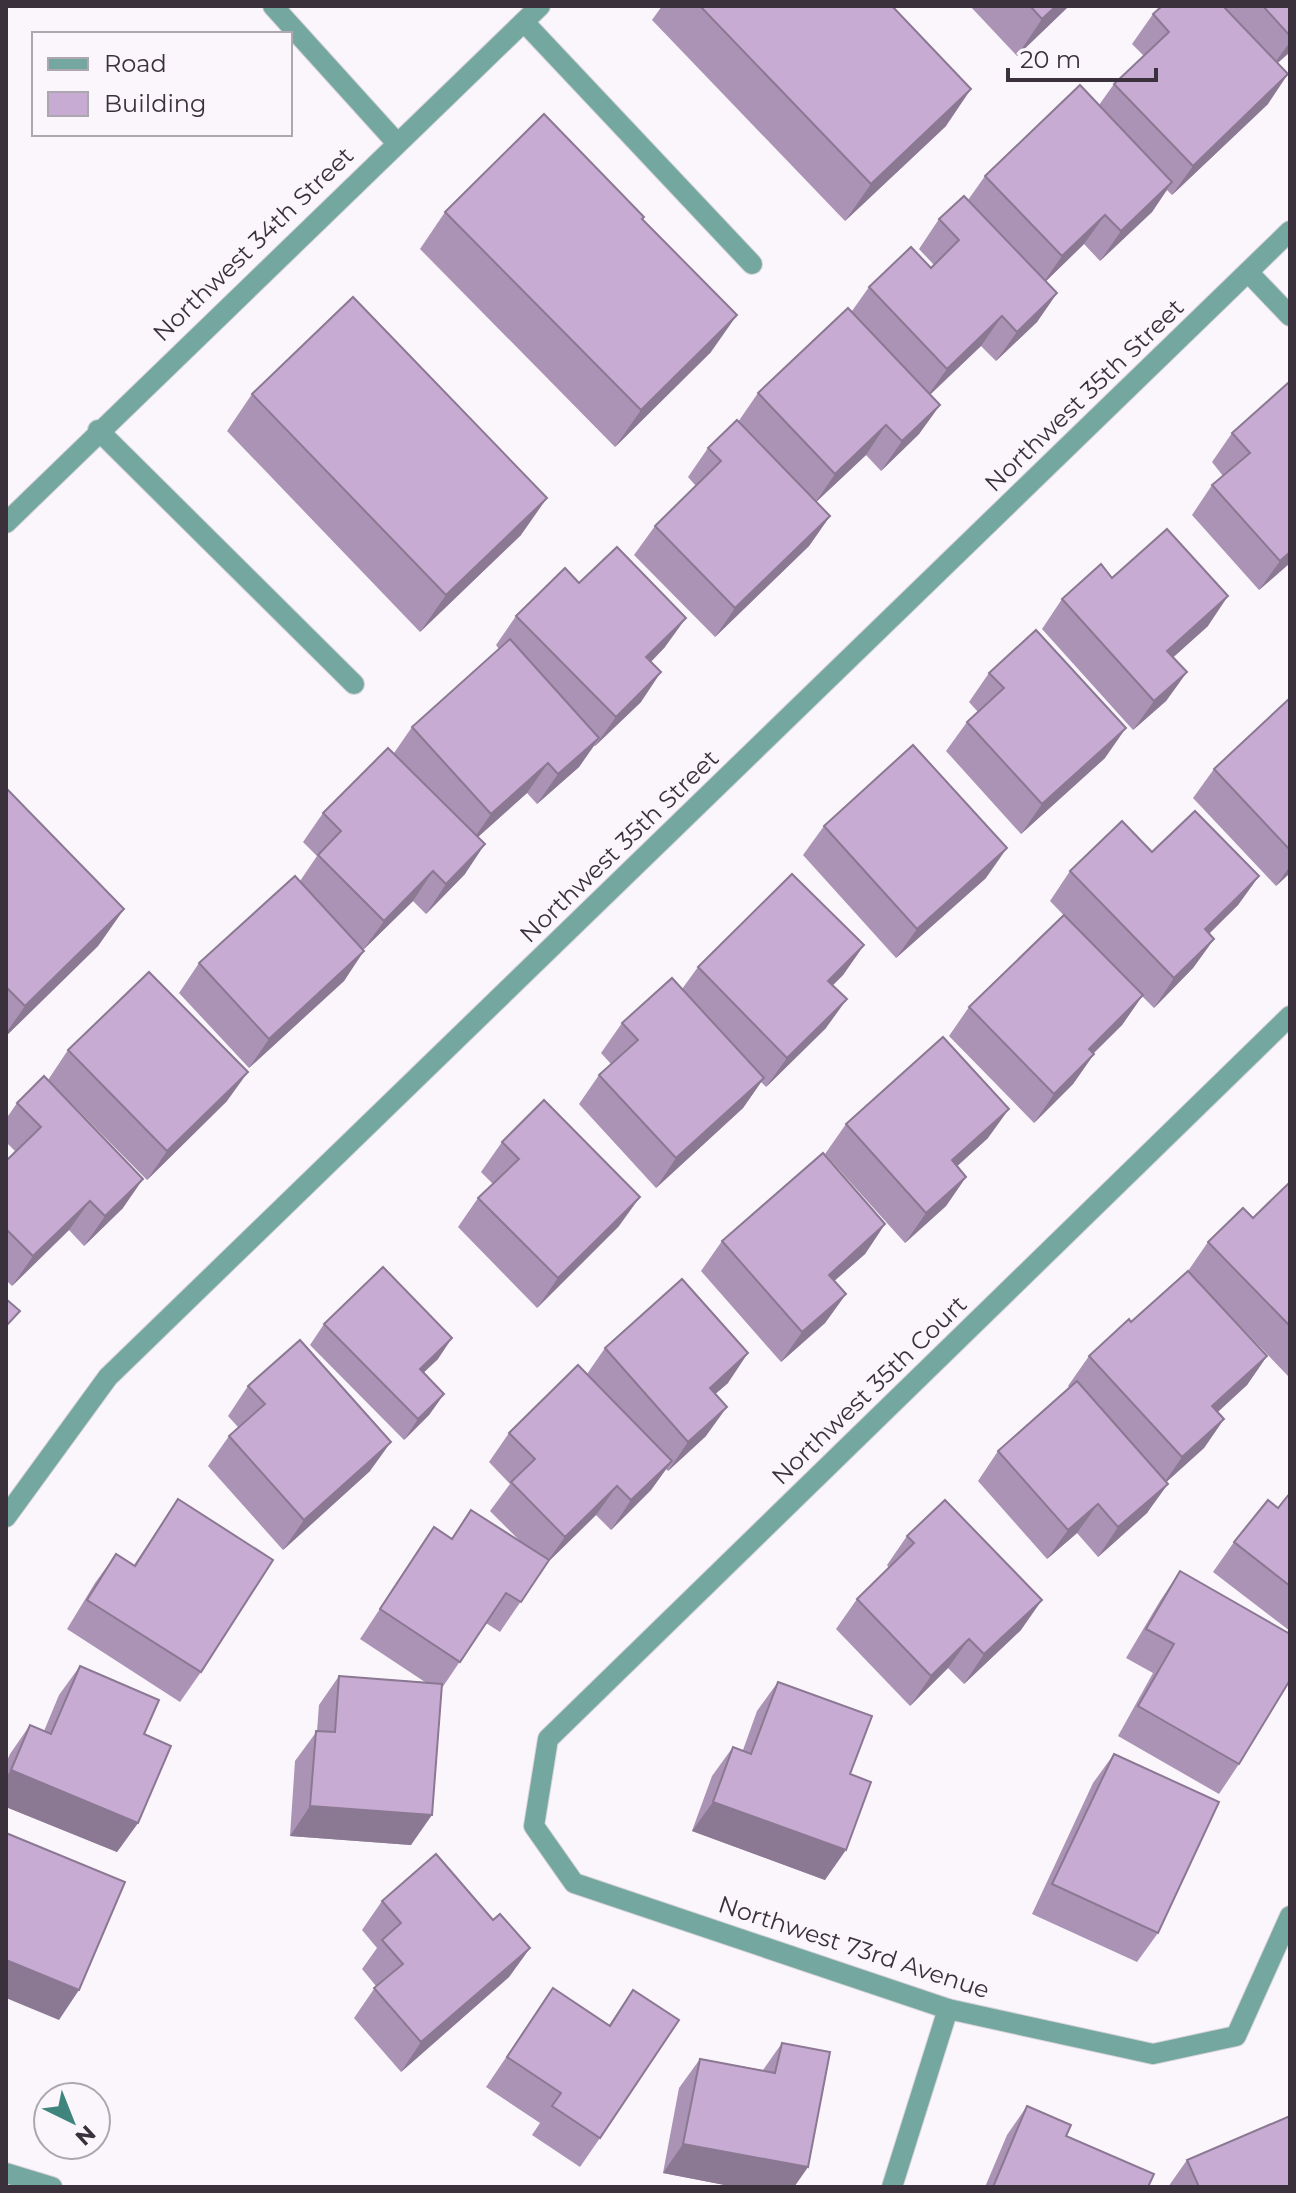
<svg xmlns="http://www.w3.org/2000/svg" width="1296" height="2193" font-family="Montserrat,sans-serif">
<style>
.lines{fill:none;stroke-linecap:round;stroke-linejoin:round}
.service-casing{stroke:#d7d3da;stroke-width:22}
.minor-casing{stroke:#d7d3da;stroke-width:22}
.tertiary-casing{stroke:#d7d3da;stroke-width:22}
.service{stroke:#74a7a0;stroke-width:20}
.minor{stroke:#74a7a0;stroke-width:20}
.tertiary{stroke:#74a7a0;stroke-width:20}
.wall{fill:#ab93b5}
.shaded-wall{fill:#8b7893}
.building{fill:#c7abd2;stroke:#8b7893;stroke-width:2}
.labels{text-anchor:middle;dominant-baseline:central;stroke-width:7;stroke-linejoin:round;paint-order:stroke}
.street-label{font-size:24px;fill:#3a313d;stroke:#faf6fc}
</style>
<rect width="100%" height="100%" fill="#faf6fc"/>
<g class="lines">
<!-- service casing -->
<g class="service-casing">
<g id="service">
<polyline points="273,6 396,142"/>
<polyline points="524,22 752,264"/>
<polyline points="98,430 354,684"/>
</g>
</g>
<!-- minor casing -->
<g class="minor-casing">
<g id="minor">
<polyline points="1248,272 1290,316"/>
<polyline points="6,523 540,6"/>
<polyline points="1290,1016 548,1739 534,1826 574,1883 948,2009 1153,2054 1236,2036 1290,1916"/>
<polyline points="6,1517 108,1377 1290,231"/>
<polyline points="892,2187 948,2009"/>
</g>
</g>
<!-- tertiary casing -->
<g class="tertiary-casing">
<polyline id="tertiary" points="6,2173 52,2187"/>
</g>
<!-- service -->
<use href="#service" class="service"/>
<!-- minor -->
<use href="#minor" class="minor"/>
<!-- tertiary -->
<use href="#tertiary" class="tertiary"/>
</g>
<!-- wall -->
<g class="wall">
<polygon points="662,6 892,6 946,126 845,221 652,20"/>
<polygon points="970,6 1069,6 1017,56"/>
<polygon points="1162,6 1290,6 1290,52 1278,63 1268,104 1172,195 1167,190 1152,212 1100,261 1084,244 1046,281 1057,293 1037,322 996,361 981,346 930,395 940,405 919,434 881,471 866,455 816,502 830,516 809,546 715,637 634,555 655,526 696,486 688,477 708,448 738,422 758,393 852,311 869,287 931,268 934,265 919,249 939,219 968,200 985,176 1099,105 1114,84 1144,56 1132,44 1153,14"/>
<polygon points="445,212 643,219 711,352 615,447 420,249"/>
<polygon points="1288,383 1290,563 1259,590 1192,515 1212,485 1223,476 1212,462 1232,433"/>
<polygon points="252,394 521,535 420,632 227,431"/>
<polygon points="1112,578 1208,626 1173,657 1187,672 1166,701 1133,730 1042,629 1062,599"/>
<polygon points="579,583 665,647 651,662 641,702 595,746 594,746 579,767 537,804 527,793 478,837 465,874 426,914 413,901 363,950 344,981 249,1068 179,993 199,963 300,881 317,856 303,842 323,813 394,753 412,727 499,649 496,645 516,616"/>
<polygon points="989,673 1105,758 1021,834 946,751 967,722 978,712 969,702"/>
<polygon points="1290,698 1290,873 1276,886 1193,798 1214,769"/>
<polygon points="6,788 124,909 98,946 6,1036"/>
<polygon points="824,826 986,878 896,958 803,855"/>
<polygon points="1152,852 1259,876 1238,905 1209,934 1214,939 1193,968 1154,1008 1142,996 1122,1025 1093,1054 1094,1054 1073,1084 1034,1123 949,1036 969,1007 1076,928 1050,901 1070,871"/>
<polygon points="864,945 843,975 833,985 826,1028 766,1087 761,1082 743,1108 656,1188 579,1104 599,1075 611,1064 601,1053 622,1023 682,989 698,967"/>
<polygon points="68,1050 227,1101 147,1180 71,1103 123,1208 84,1246 69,1230 12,1286 6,1280 6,1161 15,1151 6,1142 6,1119 17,1103 48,1080"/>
<polygon points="846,1124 988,1138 957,1166 966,1177 946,1206 905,1243 825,1154"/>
<polygon points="502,1142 619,1226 537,1308 458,1227 478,1198 493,1184 481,1172"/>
<polygon points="1290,1182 1290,1374 1288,1376 1222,1307 1267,1356 1247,1385 1218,1412 1224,1419 1204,1448 1166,1482 1147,1513 1098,1557 1077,1533 1047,1559 978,1481 998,1451 1070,1388 1068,1386 1089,1356 1131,1322 1188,1271 1208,1242 1253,1218"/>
<polygon points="885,1224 865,1254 834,1281 846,1294 825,1323 781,1362 701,1271 722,1241"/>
<polygon points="324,1324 438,1359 423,1373 444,1394 429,1415 404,1440 310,1345"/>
<polygon points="605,1348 728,1383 715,1394 706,1436 668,1471 666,1469 651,1490 611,1530 596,1515 547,1563 500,1632 486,1623 442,1688 411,1845 290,1836 295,1761 317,1731 319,1705 339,1676 425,1682 360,1639 434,1527 451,1539 471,1510 520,1541 490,1511 510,1484 489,1462 509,1433 587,1374"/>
<polygon points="248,1386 370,1471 283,1550 208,1466 229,1436 238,1427 228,1416"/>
<polygon points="1290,1493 1290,1631 1213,1572 1234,1542 1278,1508"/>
<polygon points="178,1499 201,1672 180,1702 67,1629 95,1583 116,1554 134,1565"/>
<polygon points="907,1536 1021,1630 964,1684 948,1668 910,1706 836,1629 857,1599 889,1568 887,1565"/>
<polygon points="1180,1571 1239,1764 1219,1794 1118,1736 1153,1673 1126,1658 1160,1601"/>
<polygon points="80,1666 144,1734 138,1823 117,1852 6,1807 6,1763 10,1754 30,1725 44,1731 59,1695"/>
<polygon points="778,1682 850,1774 825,1880 692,1831 712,1776 733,1747 743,1750 757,1711"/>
<polygon points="1114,1754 1158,1933 1137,1962 1032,1914 1093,1783"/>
<polygon points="382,1901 493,1920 530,1948 509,1977 401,2072 354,2018 376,1986 362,1969 377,1948 362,1930"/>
<polygon points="553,1988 609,2025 633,1990 600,2138 580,2167 532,2135 540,2123 486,2087"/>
<polygon points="782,2043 808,2167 794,2187 735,2187 663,2173 679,2088 700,2059 763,2070"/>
<polygon points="1027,2106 1066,2136 1148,2187 985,2187 1007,2135"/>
<polygon points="1187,2160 1290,2187 1168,2187"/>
</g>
<!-- shaded-wall -->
<g class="shaded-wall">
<polygon points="1056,6 1069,6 1017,56 1042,19"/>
<polygon points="1290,42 1290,52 1271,68"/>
<polygon points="1288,74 1268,104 1172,195 1193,166"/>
<polygon points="971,89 946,126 845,221 871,184"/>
<polygon points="1172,182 1152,212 1100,261 1121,231"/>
<polygon points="1105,215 1084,244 1041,286 1062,256"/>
<polygon points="1057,293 1037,322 996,361 1017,332"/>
<polygon points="737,315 711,352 615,447 641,410"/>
<polygon points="1002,316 981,346 926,398 947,369"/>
<polygon points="940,405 919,434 881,471 902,441"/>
<polygon points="886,425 866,455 815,503 835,474"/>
<polygon points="547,498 521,535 420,632 446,595"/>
<polygon points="830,516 809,546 715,637 735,608"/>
<polygon points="1290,552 1290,563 1259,590 1280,561"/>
<polygon points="1228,596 1208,626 1147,681 1167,651"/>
<polygon points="686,618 665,647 626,687 646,657"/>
<polygon points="661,672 641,702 595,746 616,717"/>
<polygon points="1187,672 1166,701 1133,730 1154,701"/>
<polygon points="1126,728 1105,758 1021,834 1042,804"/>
<polygon points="599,738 579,767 537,804 558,774"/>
<polygon points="548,763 527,793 470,844 491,814"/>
<polygon points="485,844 465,874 426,914 446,884"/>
<polygon points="1007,848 986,878 896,958 917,929"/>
<polygon points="1290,866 1290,873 1276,886"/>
<polygon points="433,871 413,901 363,950 384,921"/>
<polygon points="1259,876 1238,905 1184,958 1205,929"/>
<polygon points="124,909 98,946 6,1036 6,1033 25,1006"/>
<polygon points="1214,939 1193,968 1154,1008 1174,978"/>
<polygon points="864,945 843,975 808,1010 828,981"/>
<polygon points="364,951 344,981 249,1068 269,1039"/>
<polygon points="1143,995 1122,1025 1068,1078 1089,1049"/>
<polygon points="847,999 826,1028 766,1087 787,1058"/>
<polygon points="1094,1054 1073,1084 1034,1123 1054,1094"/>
<polygon points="248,1072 227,1101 147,1180 167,1151"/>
<polygon points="764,1078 743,1108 656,1188 676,1158"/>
<polygon points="1009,1109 988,1138 931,1190 952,1160"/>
<polygon points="966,1177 946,1206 905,1243 926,1213"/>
<polygon points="143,1179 123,1208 84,1246 105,1216"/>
<polygon points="640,1197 619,1226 537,1308 558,1278"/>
<polygon points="90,1201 69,1230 12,1286 33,1256"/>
<polygon points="885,1224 865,1254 808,1304 829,1275"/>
<polygon points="846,1294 825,1323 781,1362 802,1332"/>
<polygon points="452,1338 438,1359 405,1390 420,1369"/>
<polygon points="748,1353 728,1383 689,1417 710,1388"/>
<polygon points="1267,1356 1247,1385 1192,1435 1212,1406"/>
<polygon points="444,1394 429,1415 404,1440 418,1419"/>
<polygon points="727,1407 706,1436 668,1471 688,1442"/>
<polygon points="1224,1419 1204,1448 1162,1486 1182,1457"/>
<polygon points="391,1442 370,1471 283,1550 304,1520"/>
<polygon points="672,1461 651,1490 611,1530 631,1500"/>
<polygon points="1168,1484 1147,1513 1098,1557 1118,1527"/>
<polygon points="617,1486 596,1515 544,1566 565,1537"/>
<polygon points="1098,1504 1077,1533 1047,1559 1068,1530"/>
<polygon points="1042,1600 1021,1630 964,1684 984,1654"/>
<polygon points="969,1639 948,1668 910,1706 931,1676"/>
<polygon points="11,1770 138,1823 117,1852 6,1807 6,1777"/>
<polygon points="713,1802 846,1850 825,1880 692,1831"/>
<polygon points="310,1806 432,1815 411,1845 290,1836"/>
<polygon points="530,1948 509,1977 401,2072 421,2042"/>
<polygon points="6,1960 79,1990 59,2020 6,1998"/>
<polygon points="683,2144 808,2167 794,2187 735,2187 663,2173"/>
</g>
<!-- building -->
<g class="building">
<polygon points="700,6 892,6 971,89 871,184"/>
<polygon points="1030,6 1056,6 1042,19"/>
<polygon points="1162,6 1223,6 1288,74 1193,166 1114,84 1169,32 1153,14"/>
<polygon points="1263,6 1290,6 1290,36"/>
<polygon points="1080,85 1172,182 1121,231 1105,215 1062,256 985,176"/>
<polygon points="544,114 644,217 642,219 737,315 641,410 445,212"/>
<polygon points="964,196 1057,293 1017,332 1002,316 947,369 869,287 911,247 931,268 959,240 939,219"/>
<polygon points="353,297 547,498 446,595 252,394"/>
<polygon points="848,308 940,405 902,441 886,425 835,474 758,393"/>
<polygon points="1288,383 1290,386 1290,552 1280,561 1212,485 1250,453 1232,433"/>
<polygon points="737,420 830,516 735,608 655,526 721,461 708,448"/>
<polygon points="1167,529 1228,596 1167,651 1187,672 1154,701 1062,599 1101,564 1112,578"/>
<polygon points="617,547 686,618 646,657 661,672 616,717 516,616 565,568 579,583"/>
<polygon points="1036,630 1126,728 1042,804 967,722 1004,688 989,673"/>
<polygon points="510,639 599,738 558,774 548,763 491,814 412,727"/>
<polygon points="1290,698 1290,850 1214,769"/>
<polygon points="913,745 1007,848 917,929 824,826"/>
<polygon points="388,748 485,844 446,884 433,871 384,921 318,855 341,831 323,813"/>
<polygon points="6,788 124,909 25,1006 6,987"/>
<polygon points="1195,811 1259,876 1205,929 1214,939 1174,978 1070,871 1122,821 1152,852"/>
<polygon points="792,874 864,945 828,981 847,999 787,1058 698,967"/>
<polygon points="295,876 364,951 269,1039 199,963"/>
<polygon points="1064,915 1143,995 1089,1049 1094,1054 1054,1094 969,1007"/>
<polygon points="149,972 248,1072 167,1151 68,1050"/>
<polygon points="672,978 764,1078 676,1158 599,1075 638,1040 622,1023"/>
<polygon points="943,1037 1009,1109 952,1160 966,1177 926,1213 846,1124"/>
<polygon points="44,1076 143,1179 105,1216 90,1201 33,1256 6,1229 6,1161 41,1127 17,1103"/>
<polygon points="544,1100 640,1197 558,1278 478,1198 519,1159 502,1142"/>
<polygon points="823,1153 885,1224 829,1275 846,1294 802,1332 722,1241"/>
<polygon points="1290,1182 1290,1326 1208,1242 1243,1208 1253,1218"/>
<polygon points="383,1267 452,1338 420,1369 444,1394 418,1419 324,1324"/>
<polygon points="1188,1271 1267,1356 1212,1406 1224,1419 1182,1457 1089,1356 1129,1319 1131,1322"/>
<polygon points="682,1279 748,1353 710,1388 727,1407 688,1442 605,1348"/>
<polygon points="6,1299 20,1311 6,1326"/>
<polygon points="300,1340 391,1442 304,1520 229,1436 265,1404 248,1386"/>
<polygon points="578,1365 672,1461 631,1500 617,1486 565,1537 511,1482 535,1459 509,1433"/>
<polygon points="1077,1381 1168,1484 1118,1527 1098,1504 1068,1530 998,1451"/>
<polygon points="1290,1493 1290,1586 1234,1542 1268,1500 1278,1508"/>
<polygon points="178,1499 273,1560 201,1672 87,1600 116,1554 135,1566"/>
<polygon points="945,1500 1042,1600 984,1654 969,1639 931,1676 857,1599 914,1543 907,1536"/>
<polygon points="471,1510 549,1560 521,1602 506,1593 460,1662 380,1609 434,1527 452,1539"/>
<polygon points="1180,1571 1290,1634 1290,1680 1239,1764 1138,1706 1174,1644 1146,1629"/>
<polygon points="80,1666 159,1700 144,1734 171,1746 138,1823 11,1770 30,1725 51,1734"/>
<polygon points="339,1676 442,1684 432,1815 310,1806 316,1731 335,1732"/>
<polygon points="778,1682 872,1716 850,1774 871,1782 846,1850 713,1802 733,1747 751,1754"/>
<polygon points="1114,1754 1219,1802 1158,1933 1052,1884"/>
<polygon points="6,1833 125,1882 79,1990 6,1960"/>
<polygon points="436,1854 493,1920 500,1914 530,1948 421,2042 374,1988 403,1964 382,1940 401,1923 382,1901"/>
<polygon points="553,1988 610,2026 633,1990 679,2020 600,2138 552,2106 561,2093 507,2057"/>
<polygon points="782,2043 830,2052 808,2167 683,2144 700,2059 775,2073"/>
<polygon points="1027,2106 1071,2125 1066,2136 1154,2174 1148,2187 993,2187"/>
<polygon points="1290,2116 1290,2187 1199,2187 1187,2160"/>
</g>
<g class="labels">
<!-- street labels -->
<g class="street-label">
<text transform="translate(253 244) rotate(-44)">Northwest 34th Street</text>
<text transform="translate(1084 395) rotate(-44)">Northwest 35th Street</text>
<text transform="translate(619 846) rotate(-44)">Northwest 35th Street</text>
<text transform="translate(869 1390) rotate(-44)">Northwest 35th Court</text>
<text transform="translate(854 1947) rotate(18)">Northwest 73rd Avenue</text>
</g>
</g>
<!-- border -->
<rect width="1296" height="2193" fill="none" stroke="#3a313d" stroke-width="16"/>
<!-- legend -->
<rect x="32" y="32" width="260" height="104" fill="#faf6fc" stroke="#ada7b0" stroke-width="2"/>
<rect x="48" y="58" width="40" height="12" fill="#74a7a0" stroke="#ada7b0" stroke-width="2"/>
<text x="104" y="72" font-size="24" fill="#3a313d">Road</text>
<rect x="48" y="92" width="40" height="24" fill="#c7abd2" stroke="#ada7b0" stroke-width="2"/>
<text x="104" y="112" font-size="24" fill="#3a313d">Building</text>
<!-- north arrow -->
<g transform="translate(72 2121) rotate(137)"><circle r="38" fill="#faf6fc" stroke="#ada7b0" stroke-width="2"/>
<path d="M0-6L14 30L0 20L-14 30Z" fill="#3f857d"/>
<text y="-12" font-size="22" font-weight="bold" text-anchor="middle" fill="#3a313d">N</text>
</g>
<!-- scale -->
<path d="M1008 68v12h148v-12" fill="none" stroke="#3a313d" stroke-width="4"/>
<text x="1020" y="68" font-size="24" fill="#3a313d" stroke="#faf6fc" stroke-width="6" paint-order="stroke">20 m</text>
</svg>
